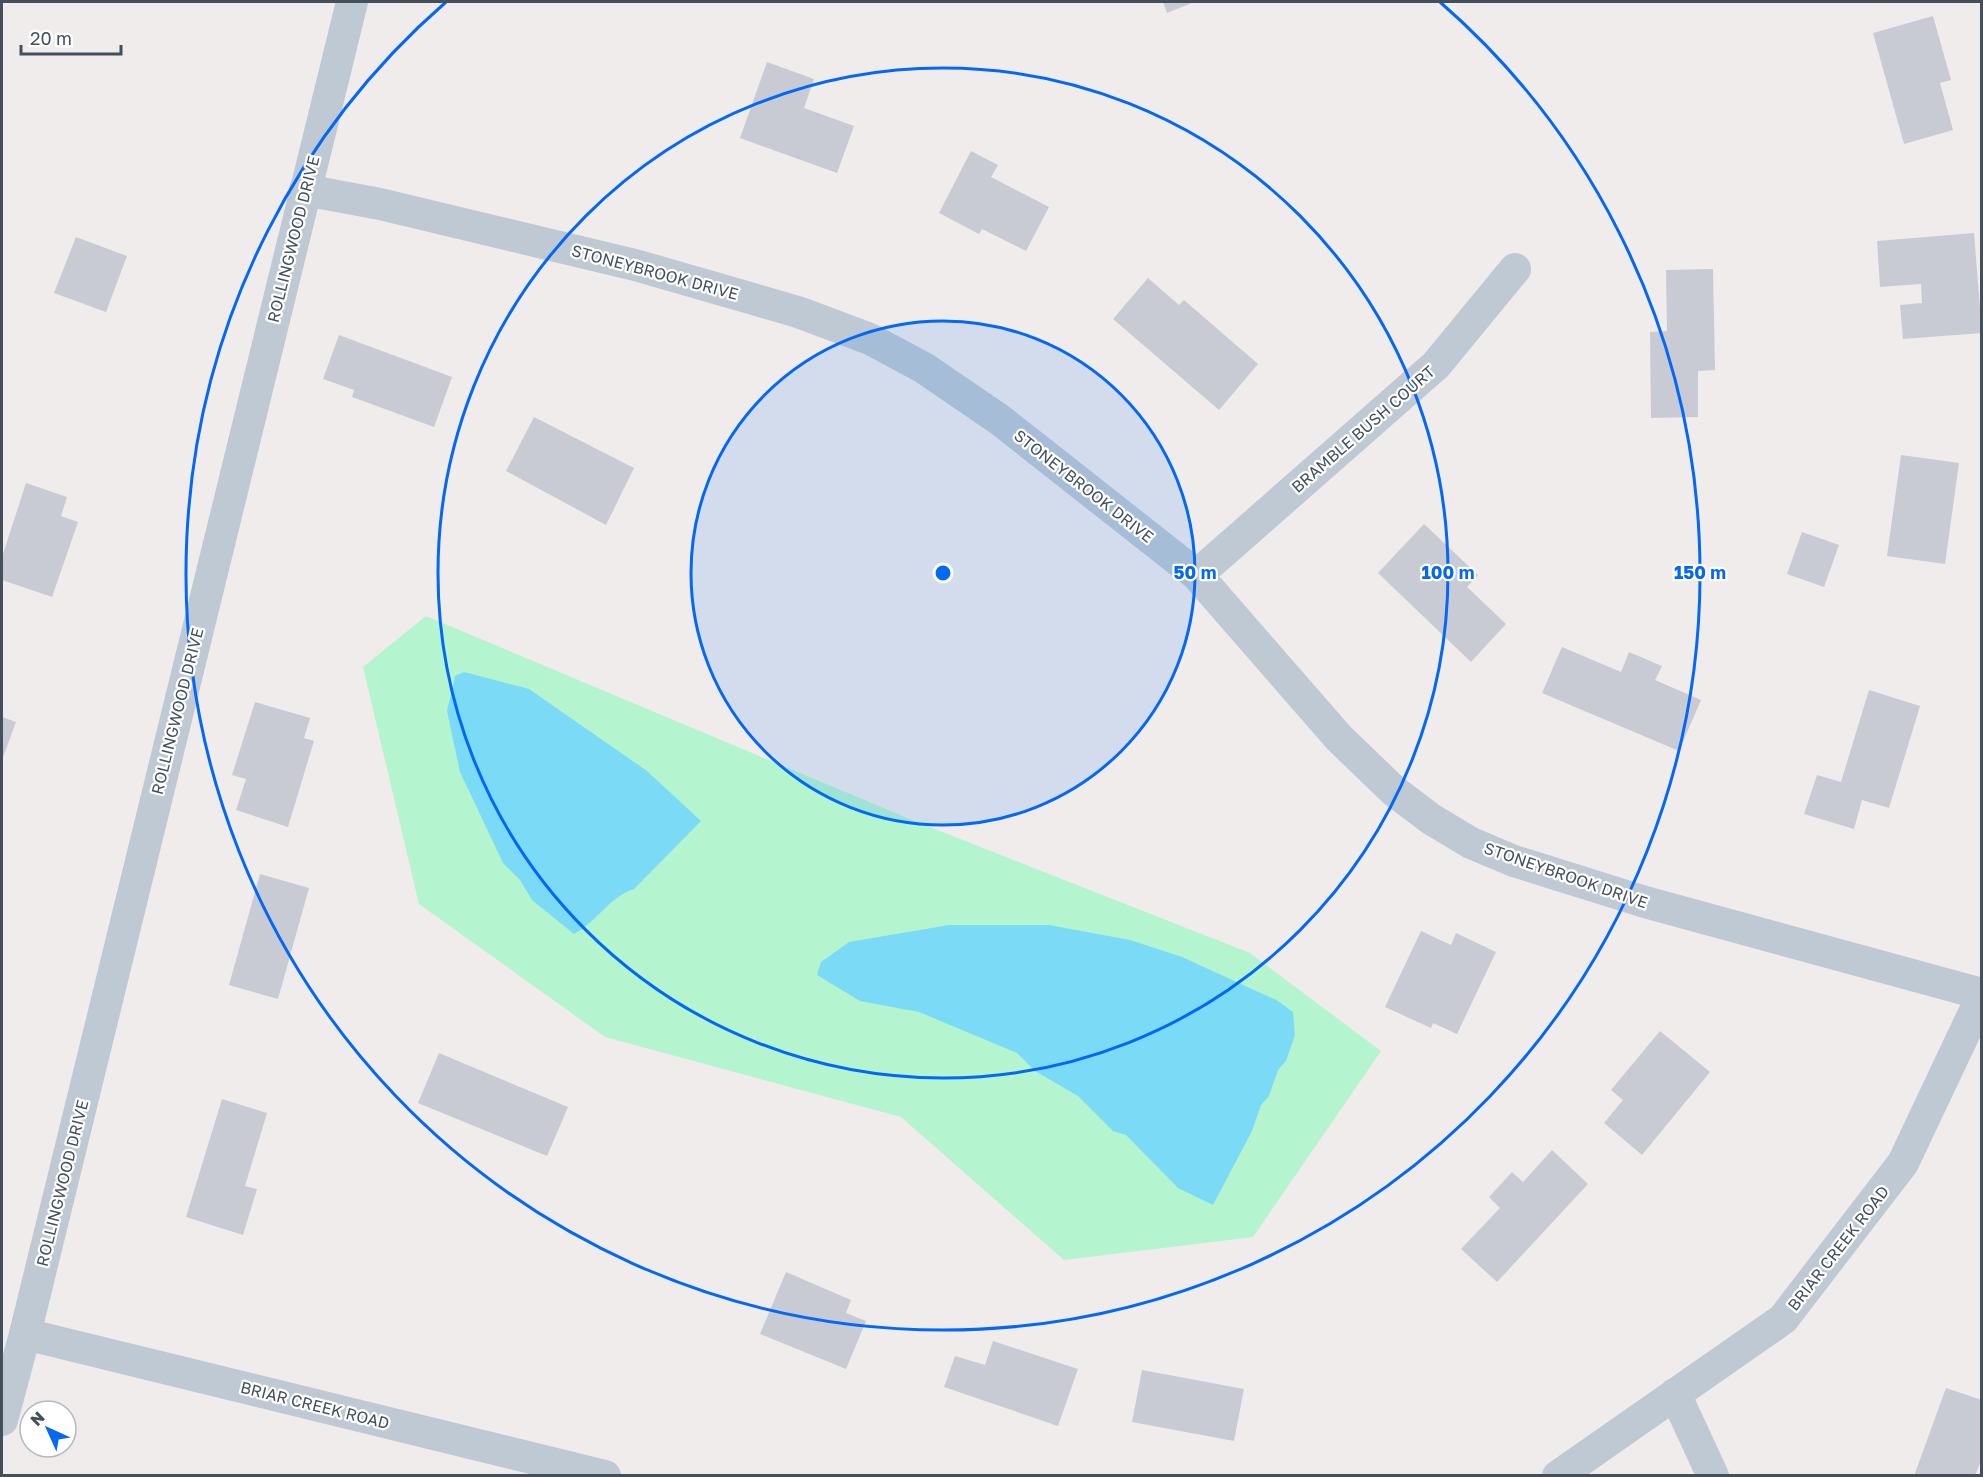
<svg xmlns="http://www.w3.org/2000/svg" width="1983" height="1477" font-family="'Golos Text',sans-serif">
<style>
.green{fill:#b4f4ce}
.water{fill:#7bdbf6}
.building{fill:#c8cbd3}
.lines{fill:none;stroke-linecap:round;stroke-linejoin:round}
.minor{stroke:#bec9d4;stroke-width:32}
.ring{fill:none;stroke:#0368f3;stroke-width:3}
.labels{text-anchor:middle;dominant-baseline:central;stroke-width:4.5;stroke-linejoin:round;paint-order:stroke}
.street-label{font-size:16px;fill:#43505c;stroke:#fff}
.centre{fill:#0368f3;stroke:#fff;stroke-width:3}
.ring-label{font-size:18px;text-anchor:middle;font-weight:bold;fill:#0368f3;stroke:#fff;stroke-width:4.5;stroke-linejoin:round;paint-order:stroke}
</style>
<rect width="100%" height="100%" fill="#f0ecec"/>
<!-- green -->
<polygon class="green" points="426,616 912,820 1250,953 1381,1051 1253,1237 1064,1260 901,1117 605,1037 419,904 363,667"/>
<!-- water -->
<g class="water">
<path d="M464,672L529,689L647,771L701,821L634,889C609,897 597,922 574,934L532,900L520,880L503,863L460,772L447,711L455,676Z"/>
<polygon points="949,925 1049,925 1130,940 1182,957 1278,1001 1293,1012 1295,1035 1286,1061 1278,1070 1269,1096 1261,1105 1252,1131 1213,1205 1178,1188 1126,1135 1113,1131 1078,1096 1035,1071 1017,1053 919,1012 860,1001 817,975 821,962 849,942"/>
</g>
<!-- building -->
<g class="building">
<polygon points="1163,2 1194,2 1167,13"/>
<polygon points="1933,16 1951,80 1940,83 1953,130 1904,144 1873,33"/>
<polygon points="767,62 814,79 804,108 854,126 837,173 740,138"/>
<polygon points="971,151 998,165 991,177 1049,207 1026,251 982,229 979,234 939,213"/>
<polygon points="1974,233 1982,333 1903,339 1900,305 1922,303 1921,284 1880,287 1877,241"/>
<polygon points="76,237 127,256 106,312 54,293"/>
<polygon points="1713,269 1715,370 1698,371 1698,417 1651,418 1650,332 1667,331 1666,270"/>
<polygon points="1148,278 1179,305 1184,300 1258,364 1219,410 1113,319"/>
<polygon points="339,335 452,377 434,427 352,397 354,390 323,379"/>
<polygon points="534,417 634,468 606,525 506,471"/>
<polygon points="1901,455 1959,463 1945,564 1887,556"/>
<polygon points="26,483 67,497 61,516 78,522 52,597 2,580 2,557"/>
<polygon points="1424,524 1478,575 1467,587 1506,624 1471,662 1378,573"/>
<polygon points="1802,532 1839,545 1824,587 1787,574"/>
<polygon points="1562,647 1621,672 1629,652 1662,666 1655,680 1701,700 1679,751 1542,693"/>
<polygon points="1869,690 1920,706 1889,808 1862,800 1854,829 1804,814 1817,775 1841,782"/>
<polygon points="255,702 310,718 304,738 314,741 288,827 236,810 246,779 232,775"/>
<polygon points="2,717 16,722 2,760"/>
<polygon points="260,874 309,888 278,999 229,985"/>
<polygon points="1421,931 1451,945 1456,933 1496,952 1457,1034 1433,1023 1431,1028 1385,1007"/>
<polygon points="1660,1031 1710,1072 1642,1155 1604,1123 1623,1100 1611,1090"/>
<polygon points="439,1053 568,1107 547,1156 418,1103"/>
<polygon points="222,1099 267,1113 245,1186 257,1189 243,1235 186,1217"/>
<polygon points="1552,1150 1588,1184 1497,1282 1461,1249 1500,1208 1489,1197 1512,1172 1523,1182"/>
<polygon points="786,1272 851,1300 846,1313 866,1321 846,1369 760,1334"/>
<polygon points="993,1341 1078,1369 1058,1426 944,1387 955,1356 985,1365"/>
<polygon points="1142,1370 1244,1389 1234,1441 1132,1422"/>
<polygon points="1946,1388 1982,1400 1982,1458 1975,1476 1914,1476"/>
</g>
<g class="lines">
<!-- minor -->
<g class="minor">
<polyline points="305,190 380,204 635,265 798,312 870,339 924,368 1000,420 1197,575 1339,738 1394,791 1431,819 1471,843 1514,861 1645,902 1982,994"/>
<polyline points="1197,575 1436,365 1515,269"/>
<polyline points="25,1334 605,1476"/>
<polyline points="1675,1394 1713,1476"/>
<polyline points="2,1420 25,1334 352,2"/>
<polyline points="1558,1476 1783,1319 1903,1163 1982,996"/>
</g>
</g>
<!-- distance rings -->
<circle cx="943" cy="573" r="252" fill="#0368f3" fill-opacity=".12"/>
<g class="ring">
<circle cx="943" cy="573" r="252"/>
<circle cx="943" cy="573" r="505"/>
<path d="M1440 2A757 757 0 1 1 446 2"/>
</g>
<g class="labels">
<!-- street labels -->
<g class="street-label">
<text transform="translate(293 239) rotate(-76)">ROLLINGWOOD DRIVE</text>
<text transform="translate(655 272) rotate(15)">STONEYBROOK DRIVE</text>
<text transform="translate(1363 429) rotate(-41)">BRAMBLE BUSH COURT</text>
<text transform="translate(1084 486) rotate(38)">STONEYBROOK DRIVE</text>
<text transform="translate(177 711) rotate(-76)">ROLLINGWOOD DRIVE</text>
<text transform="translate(1566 875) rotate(19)">STONEYBROOK DRIVE</text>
<text transform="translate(62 1183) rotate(-76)">ROLLINGWOOD DRIVE</text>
<text transform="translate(1838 1248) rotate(-52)">BRIAR CREEK ROAD</text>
<text transform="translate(315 1405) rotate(14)">BRIAR CREEK ROAD</text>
</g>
</g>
<circle cx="943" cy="573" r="9" class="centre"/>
<g class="ring-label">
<text x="1195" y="579">50 m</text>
<text x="1448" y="579">100 m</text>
<text x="1700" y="579">150 m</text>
</g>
<!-- border -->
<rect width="1983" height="1477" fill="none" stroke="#43505c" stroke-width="6"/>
<!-- north arrow -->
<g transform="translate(48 1429) rotate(315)"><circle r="28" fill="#ffffff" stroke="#b4b9be" stroke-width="1.5"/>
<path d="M0-4.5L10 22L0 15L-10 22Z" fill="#0368f3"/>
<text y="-9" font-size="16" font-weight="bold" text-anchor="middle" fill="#43505c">N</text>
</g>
<!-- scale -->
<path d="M21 45v9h100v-9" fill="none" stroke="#43505c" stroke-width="3"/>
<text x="30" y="45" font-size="18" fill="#43505c" stroke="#ffffff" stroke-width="4.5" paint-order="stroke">20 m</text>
</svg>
